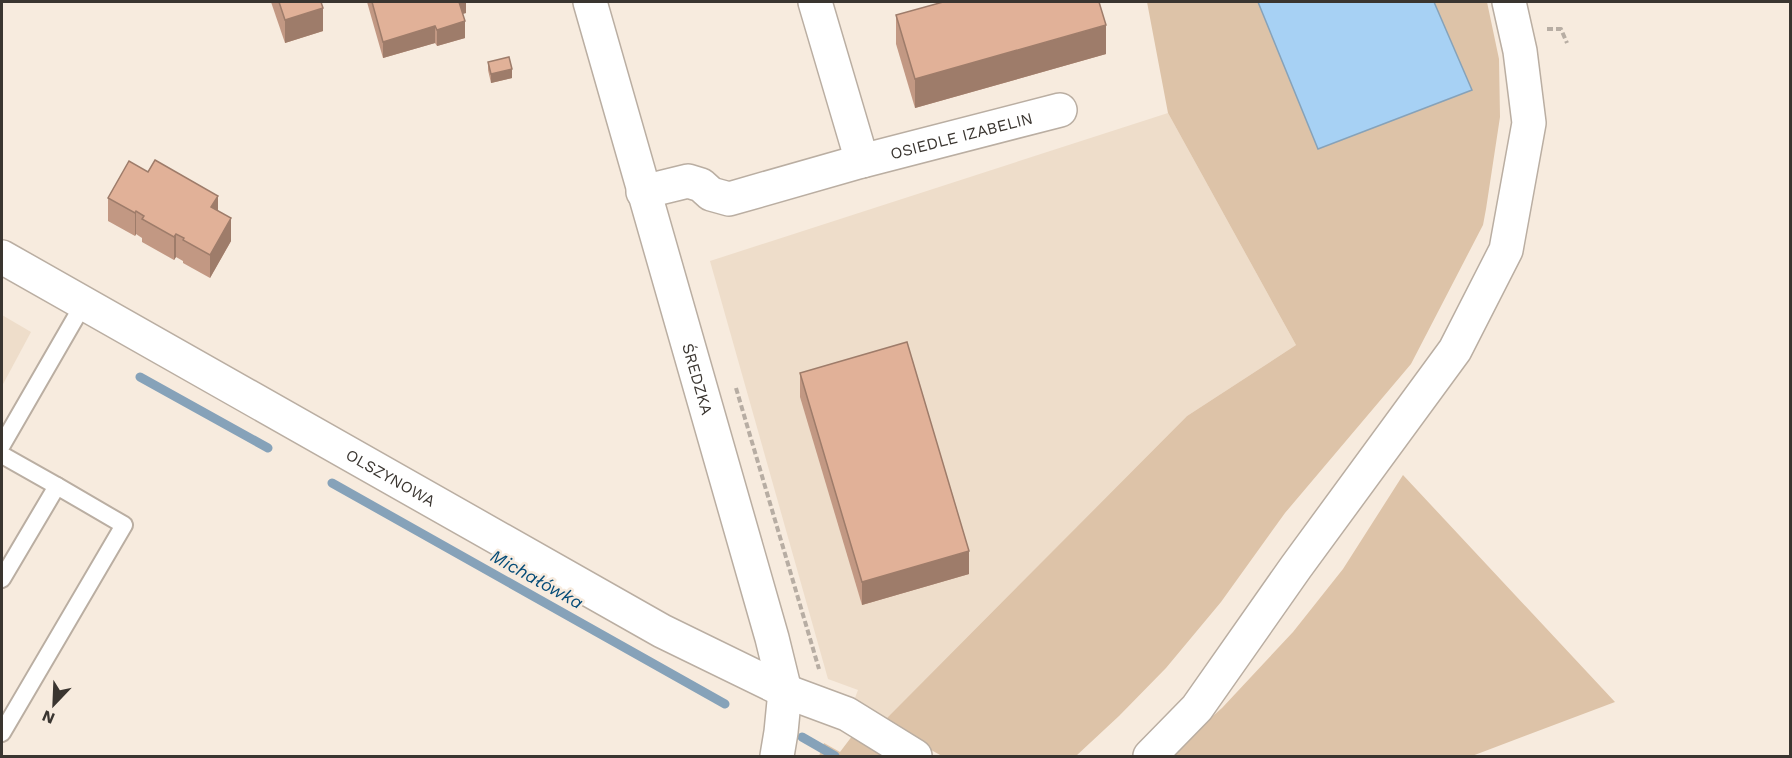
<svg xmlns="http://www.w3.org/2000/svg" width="1792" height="758" font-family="'Work Sans',sans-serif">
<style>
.built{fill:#eeddca}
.green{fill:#ddc3a8}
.water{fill:#a7d1f4;stroke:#86a2b9;stroke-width:1.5}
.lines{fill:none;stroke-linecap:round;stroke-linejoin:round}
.stream{stroke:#86a2b9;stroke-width:9}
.lane-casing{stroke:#baaea2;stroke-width:20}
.street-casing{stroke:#baaea2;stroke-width:36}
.secondary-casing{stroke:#baaea2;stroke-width:36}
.path{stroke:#b7ada3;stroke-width:4;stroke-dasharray:6 3;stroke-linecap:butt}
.lane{stroke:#fff;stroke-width:16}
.street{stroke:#fff;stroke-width:33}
.secondary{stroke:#fff;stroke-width:33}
.wall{fill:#c29883}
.shaded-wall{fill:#9e7c6a}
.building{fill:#e1b198;stroke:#9e7c6a;stroke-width:1.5}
.labels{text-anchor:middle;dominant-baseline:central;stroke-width:5;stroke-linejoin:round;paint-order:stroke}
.street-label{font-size:16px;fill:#3a3530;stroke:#f7ebde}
.water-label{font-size:18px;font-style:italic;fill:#044b77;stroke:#f7ebde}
</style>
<rect width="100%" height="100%" fill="#f7ebde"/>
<!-- built -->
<g class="built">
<polygon points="1168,113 1296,345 1187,416 882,723 853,703 858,690 828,679 710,261"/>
<polygon points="2,315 31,332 2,386"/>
</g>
<!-- green -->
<g class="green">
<polygon points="1147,2 1258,2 1318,149 1472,90 1434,2 1487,2 1499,59 1500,117 1486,209 1483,225 1411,364 1285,513 1221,602 1166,668 1119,716 1076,756 942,756 882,723 1187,416 1296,345 1168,113"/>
<polygon points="1403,475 1615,702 1472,756 1167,756 1222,708 1293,632 1343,569"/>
<polygon points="859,727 911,756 819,756 824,743 840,752"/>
</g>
<!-- water -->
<polygon class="water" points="1258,2 1434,2 1472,90 1318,149"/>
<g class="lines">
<!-- stream -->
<g class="stream">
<polyline points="140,377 268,448"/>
<polyline points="332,483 725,704"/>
<polyline points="802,737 835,756"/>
</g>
<!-- lane casing -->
<g class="lane-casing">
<g id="lane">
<polyline points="2,445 84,303"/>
<polyline points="2,455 57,486"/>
<polyline points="2,579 57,486 124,525 2,733"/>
</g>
</g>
<!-- street casing -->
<g class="street-casing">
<g id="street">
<polyline points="815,2 862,161"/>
<path id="s1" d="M643,192L688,181L701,185L711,194L729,199L862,161L1060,110"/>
<path id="s2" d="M2,257L662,631L785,691L847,714L915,756"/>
<polyline points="1150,756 1197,708 1296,567 1455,350 1506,250 1529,123 1520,51 1509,2"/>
</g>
</g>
<!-- secondary casing -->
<g class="secondary-casing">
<g id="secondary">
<path id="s3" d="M590,2L772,638L785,691L781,732L777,756"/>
</g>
</g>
<!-- path -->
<g class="path">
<polyline points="1547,29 1561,29 1567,43"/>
<polyline points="736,388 819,669"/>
</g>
<!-- lane -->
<use href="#lane" class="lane"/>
<!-- street -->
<use href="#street" class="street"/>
<!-- secondary -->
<use href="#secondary" class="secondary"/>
</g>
<!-- wall -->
<g class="wall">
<polygon points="271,2 321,2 323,31 285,43"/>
<polygon points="367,2 466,2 466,13 462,14 465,38 437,46 435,43 383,58"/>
<polygon points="896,15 1106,54 915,108 896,44"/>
<polygon points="488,62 512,78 491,83 488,70"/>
<polygon points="108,198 218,211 231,241 210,278 183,263 183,261 176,257 174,260 142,242 142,238 136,234 135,236 108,221"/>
<polygon points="800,373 969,574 862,605 800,397"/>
</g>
<!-- shaded-wall -->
<g class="shaded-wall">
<polygon points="458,2 466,2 466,13 458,15"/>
<polygon points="323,8 323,31 285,43 285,20"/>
<polygon points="465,21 465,38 437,46 437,30"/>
<polygon points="1106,25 1106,54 915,108 915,79"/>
<polygon points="435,26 435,43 383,58 383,42"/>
<polygon points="512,69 512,78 491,83 491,74"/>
<polygon points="218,196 218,219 211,207"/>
<polygon points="136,211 136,234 135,236 135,213"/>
<polygon points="231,218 231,241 210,278 210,255"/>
<polygon points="176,234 176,257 174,260 174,237"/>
<polygon points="969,551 969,574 862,605 862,582"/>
</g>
<!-- building -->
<g class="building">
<polygon points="279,2 321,2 323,8 285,20"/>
<polygon points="372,2 459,2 465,21 437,30 435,26 383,42"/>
<polygon points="943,2 1099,2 1106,25 915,79 896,15"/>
<polygon points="509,57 512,69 491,74 488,62"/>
<polygon points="155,160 218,196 211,207 231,218 210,255 183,240 184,238 176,234 174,237 142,219 144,216 136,211 135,213 108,198 129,161 148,172"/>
<polygon points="907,342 969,551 862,582 800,373"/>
</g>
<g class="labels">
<!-- street labels -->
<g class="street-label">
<text stroke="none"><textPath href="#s1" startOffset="333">OSIEDLE IZABELIN</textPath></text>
<text stroke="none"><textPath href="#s3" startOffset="392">ŚREDZKA</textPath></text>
<text stroke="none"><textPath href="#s2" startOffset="447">OLSZYNOWA</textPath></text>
</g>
<!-- water labels -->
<g class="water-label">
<text transform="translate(537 579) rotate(29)">Michałówka</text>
</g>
</g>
<!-- border -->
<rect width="1792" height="758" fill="none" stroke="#3a3530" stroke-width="6"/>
<!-- north arrow -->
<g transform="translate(54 704) rotate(203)" stroke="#f7ebde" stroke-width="4.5" paint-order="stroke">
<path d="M0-4.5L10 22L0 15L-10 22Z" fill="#3a3530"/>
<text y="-9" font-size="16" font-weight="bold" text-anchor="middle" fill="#3a3530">N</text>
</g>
</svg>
